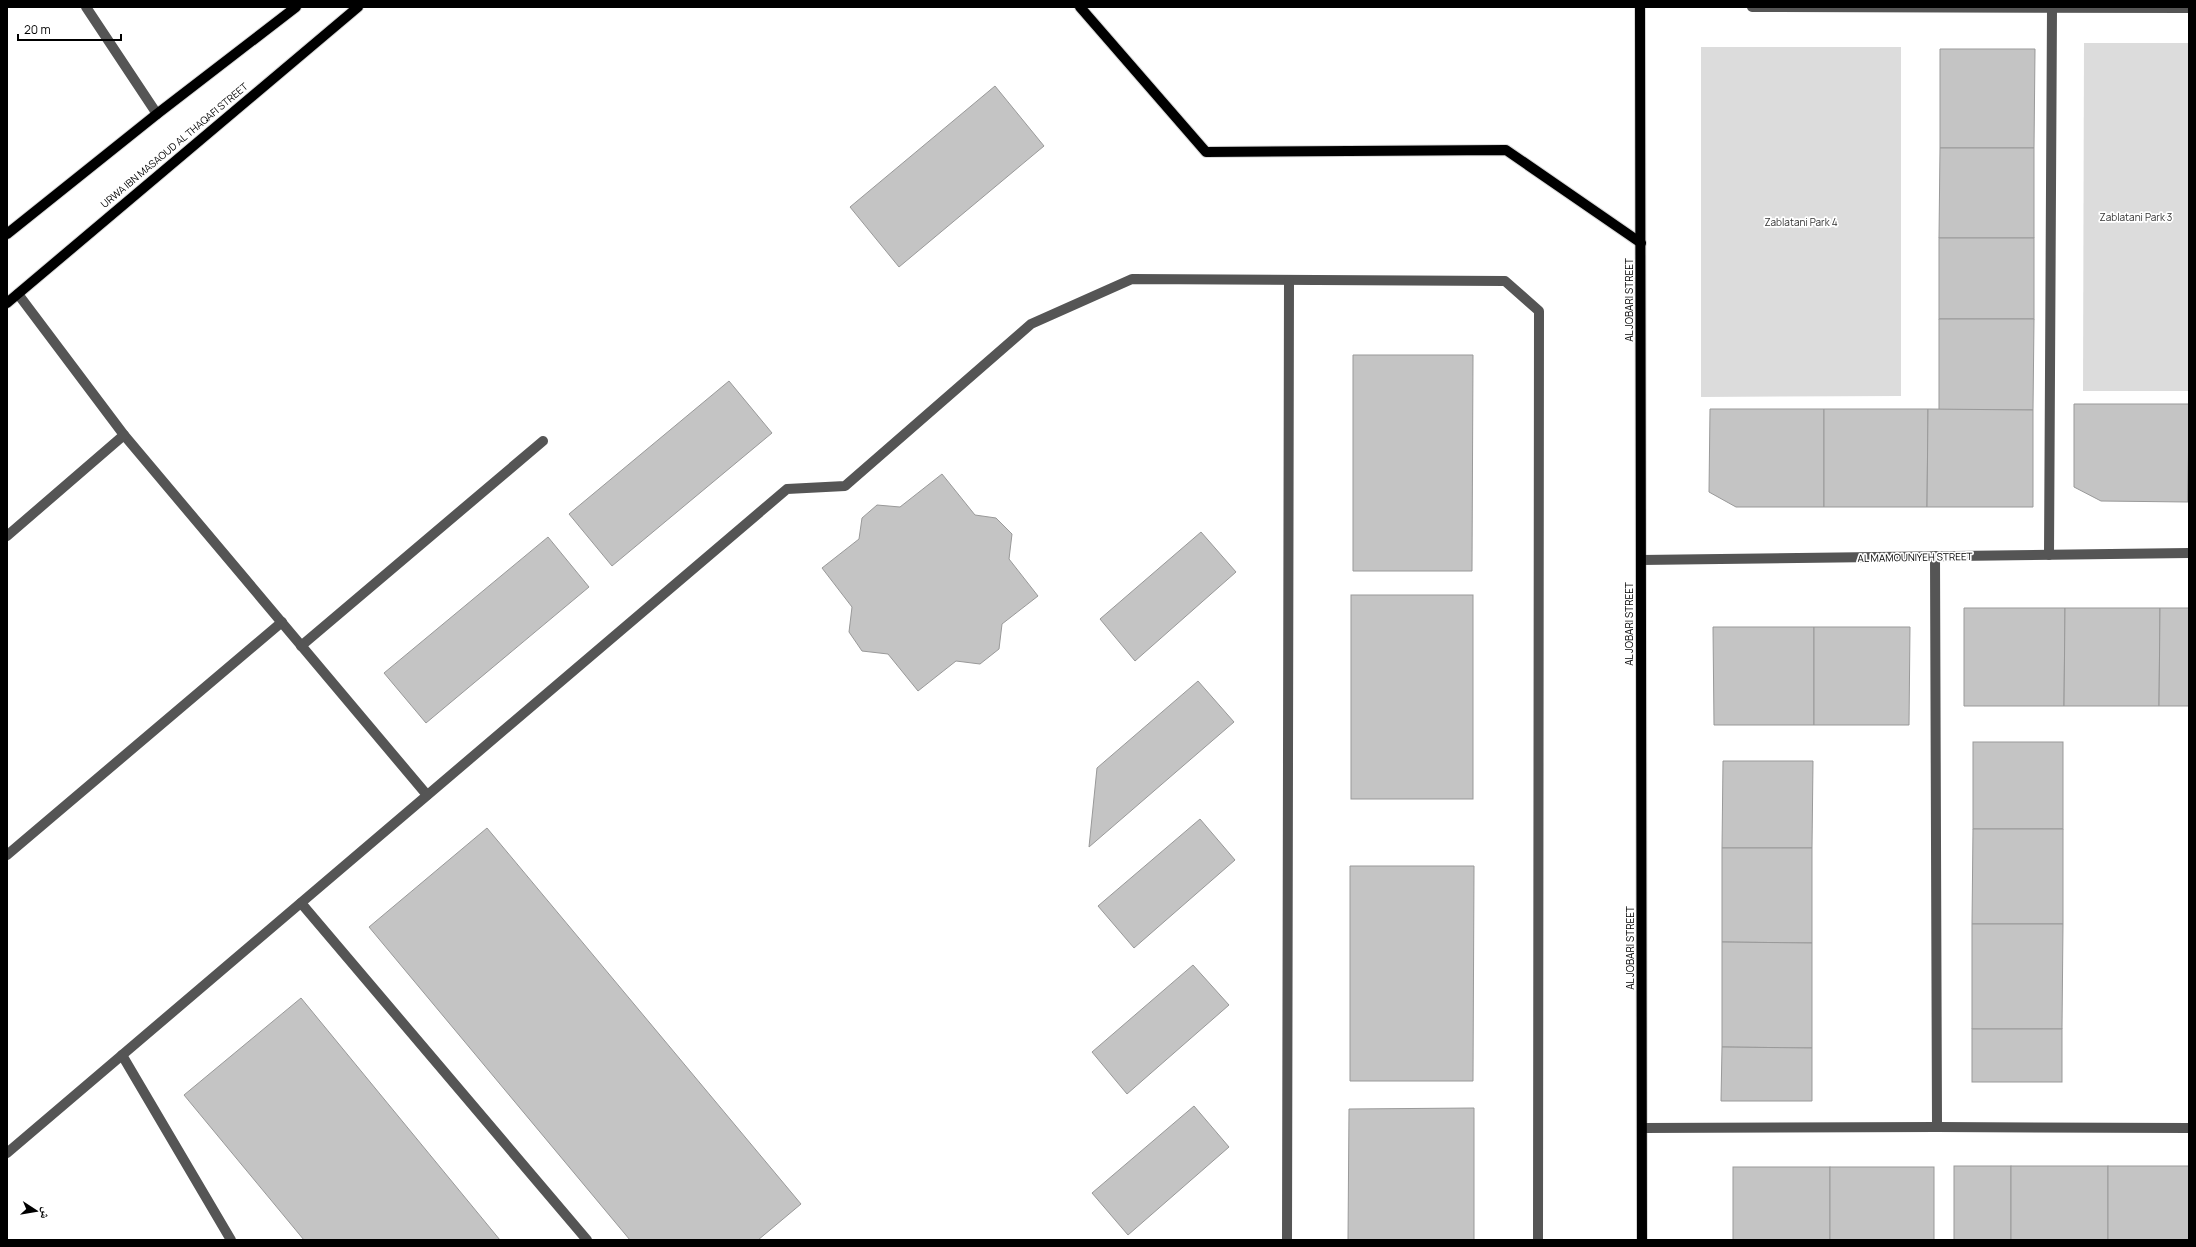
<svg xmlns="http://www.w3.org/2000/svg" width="2196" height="1247" font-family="Manrope,'Noto Naskh Arabic',sans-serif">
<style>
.green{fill:#dcdcdc}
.building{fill:#c4c4c4;stroke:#999}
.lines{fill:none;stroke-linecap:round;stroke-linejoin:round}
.major-casing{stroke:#dbdbdb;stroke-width:12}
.minor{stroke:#555;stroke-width:10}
.major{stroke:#000;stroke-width:10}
.labels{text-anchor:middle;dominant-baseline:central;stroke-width:3.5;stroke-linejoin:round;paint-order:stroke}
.street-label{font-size:10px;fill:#000;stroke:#fff}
.park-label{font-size:10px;fill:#333;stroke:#fff}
</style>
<rect width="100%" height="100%" fill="#fff"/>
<!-- green -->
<g class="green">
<polygon points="2084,43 2189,43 2189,391 2083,391"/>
<polygon points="1701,47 1901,47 1901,396 1701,397"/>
</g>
<!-- building -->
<g class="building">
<polygon points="1940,49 2035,49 2034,148 1940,148"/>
<polygon points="995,86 1044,146 899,267 850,207"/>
<polygon points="1940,148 2034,148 2034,238 1939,238"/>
<rect x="1939" y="238" width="95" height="81"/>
<polygon points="1939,319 2034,319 2033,410 1939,410"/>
<polygon points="1353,355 1473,355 1472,571 1353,571"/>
<polygon points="729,381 772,433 612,566 569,514"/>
<polygon points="2074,404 2189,404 2188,502 2101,501 2074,487"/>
<polygon points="2189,404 2189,502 2188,502"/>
<polygon points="1710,409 1824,409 1824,507 1736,507 1709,492"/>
<polygon points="1824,409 1928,409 1927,507 1824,507"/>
<polygon points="1928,409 2033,410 2033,507 1927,507"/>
<polygon points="942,474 975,515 996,518 1012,534 1009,559 1038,596 1002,624 999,649 980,664 956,661 918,691 888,654 862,651 849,632 852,607 822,568 859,539 862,518 877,505 900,507"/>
<polygon points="1201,532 1236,572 1135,661 1100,619"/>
<polygon points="548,537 589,587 426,723 384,673"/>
<rect x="1351" y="595" width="122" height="204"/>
<polygon points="1964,608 2065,608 2064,706 1964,706"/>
<polygon points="2065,608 2160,608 2159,706 2064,706"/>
<polygon points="2160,608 2189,608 2189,706 2159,706"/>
<polygon points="1713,627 1814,627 1814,725 1714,725"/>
<polygon points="1814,627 1910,627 1909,725 1814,725"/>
<polygon points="1198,681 1234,722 1089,847 1097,768"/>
<rect x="1973" y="742" width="90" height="87"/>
<polygon points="1723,761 1813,761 1812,848 1722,848"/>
<polygon points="1200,819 1235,860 1134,948 1098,906"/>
<polygon points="487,828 801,1204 758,1240 630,1240 369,927"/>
<polygon points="1973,829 2063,829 2063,924 1972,924"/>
<polygon points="1722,848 1812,848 1812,943 1722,942"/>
<polygon points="1350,866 1474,866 1473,1081 1350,1081"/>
<polygon points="1972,924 2063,924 2062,1029 1972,1029"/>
<polygon points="1722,942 1812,943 1812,1048 1722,1047"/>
<polygon points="1193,965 1229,1005 1127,1094 1092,1052"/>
<polygon points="301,998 500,1240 304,1240 184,1095"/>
<rect x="1972" y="1029" width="90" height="53"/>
<polygon points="1722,1047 1812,1048 1812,1101 1721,1101"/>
<polygon points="1194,1106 1229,1147 1128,1235 1092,1193"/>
<polygon points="1474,1108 1474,1240 1348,1240 1349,1109"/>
<rect x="1954" y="1166" width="57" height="74"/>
<rect x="2011" y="1166" width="97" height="74"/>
<rect x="2108" y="1166" width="81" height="74"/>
<rect x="1733" y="1167" width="97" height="73"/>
<rect x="1830" y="1167" width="104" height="73"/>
</g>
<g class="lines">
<!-- major casing -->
<g class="major-casing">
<g id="major">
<polyline points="1080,7 1206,152 1506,150 1641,243"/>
<polyline points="1640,7 1642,1240"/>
<polyline points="7,234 157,114 296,7"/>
<polyline points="7,303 358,7"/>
</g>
</g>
<!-- minor -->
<g class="minor">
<polyline points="86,7 157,114"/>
<polyline points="1752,7 2189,8"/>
<polyline points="18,294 124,435 427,795"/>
<polyline points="7,536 124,435"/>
<polyline points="2049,555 2052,8"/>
<polyline points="1935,556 1937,1127"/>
<polyline points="1641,560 2189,553"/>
<polyline points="301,646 543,441"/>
<polyline points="7,855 282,622"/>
<polyline points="301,903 587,1240"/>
<polyline points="122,1055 231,1240"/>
<polyline points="1642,1128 1937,1127 2189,1128"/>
<polyline points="7,1153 787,489 845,486 1031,324 1132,279 1505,281 1539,311 1538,1240"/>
<polyline points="1287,1240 1289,280"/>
</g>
<!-- major -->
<use href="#major" class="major"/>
</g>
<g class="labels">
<!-- street labels -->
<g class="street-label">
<text transform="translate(174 145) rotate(-40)">URWA IBN MASAOUD AL THAQAFI STREET</text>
<text transform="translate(1629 300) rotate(-90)">AL JOBARI STREET</text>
<text transform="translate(1915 557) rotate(-1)">AL MAMOUNIYEH STREET</text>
<text transform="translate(1629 624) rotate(-90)">AL JOBARI STREET</text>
<text transform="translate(1630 948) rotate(-90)">AL JOBARI STREET</text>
</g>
<!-- park labels -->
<g class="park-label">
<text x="2136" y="217">Zablatani Park 3</text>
<text x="1801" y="222">Zablatani Park 4</text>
</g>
</g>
<!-- border -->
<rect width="2196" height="1247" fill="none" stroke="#000000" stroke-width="16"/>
<!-- north arrow -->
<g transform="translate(36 1211) rotate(102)" stroke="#ffffff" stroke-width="3" paint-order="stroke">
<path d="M0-3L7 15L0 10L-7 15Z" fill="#000000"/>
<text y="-6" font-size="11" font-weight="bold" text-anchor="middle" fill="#000000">ش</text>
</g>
<!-- scale -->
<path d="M18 34v6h103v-6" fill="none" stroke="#000000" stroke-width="2"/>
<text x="24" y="34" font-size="12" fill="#000000" stroke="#ffffff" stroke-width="3" paint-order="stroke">20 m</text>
</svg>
